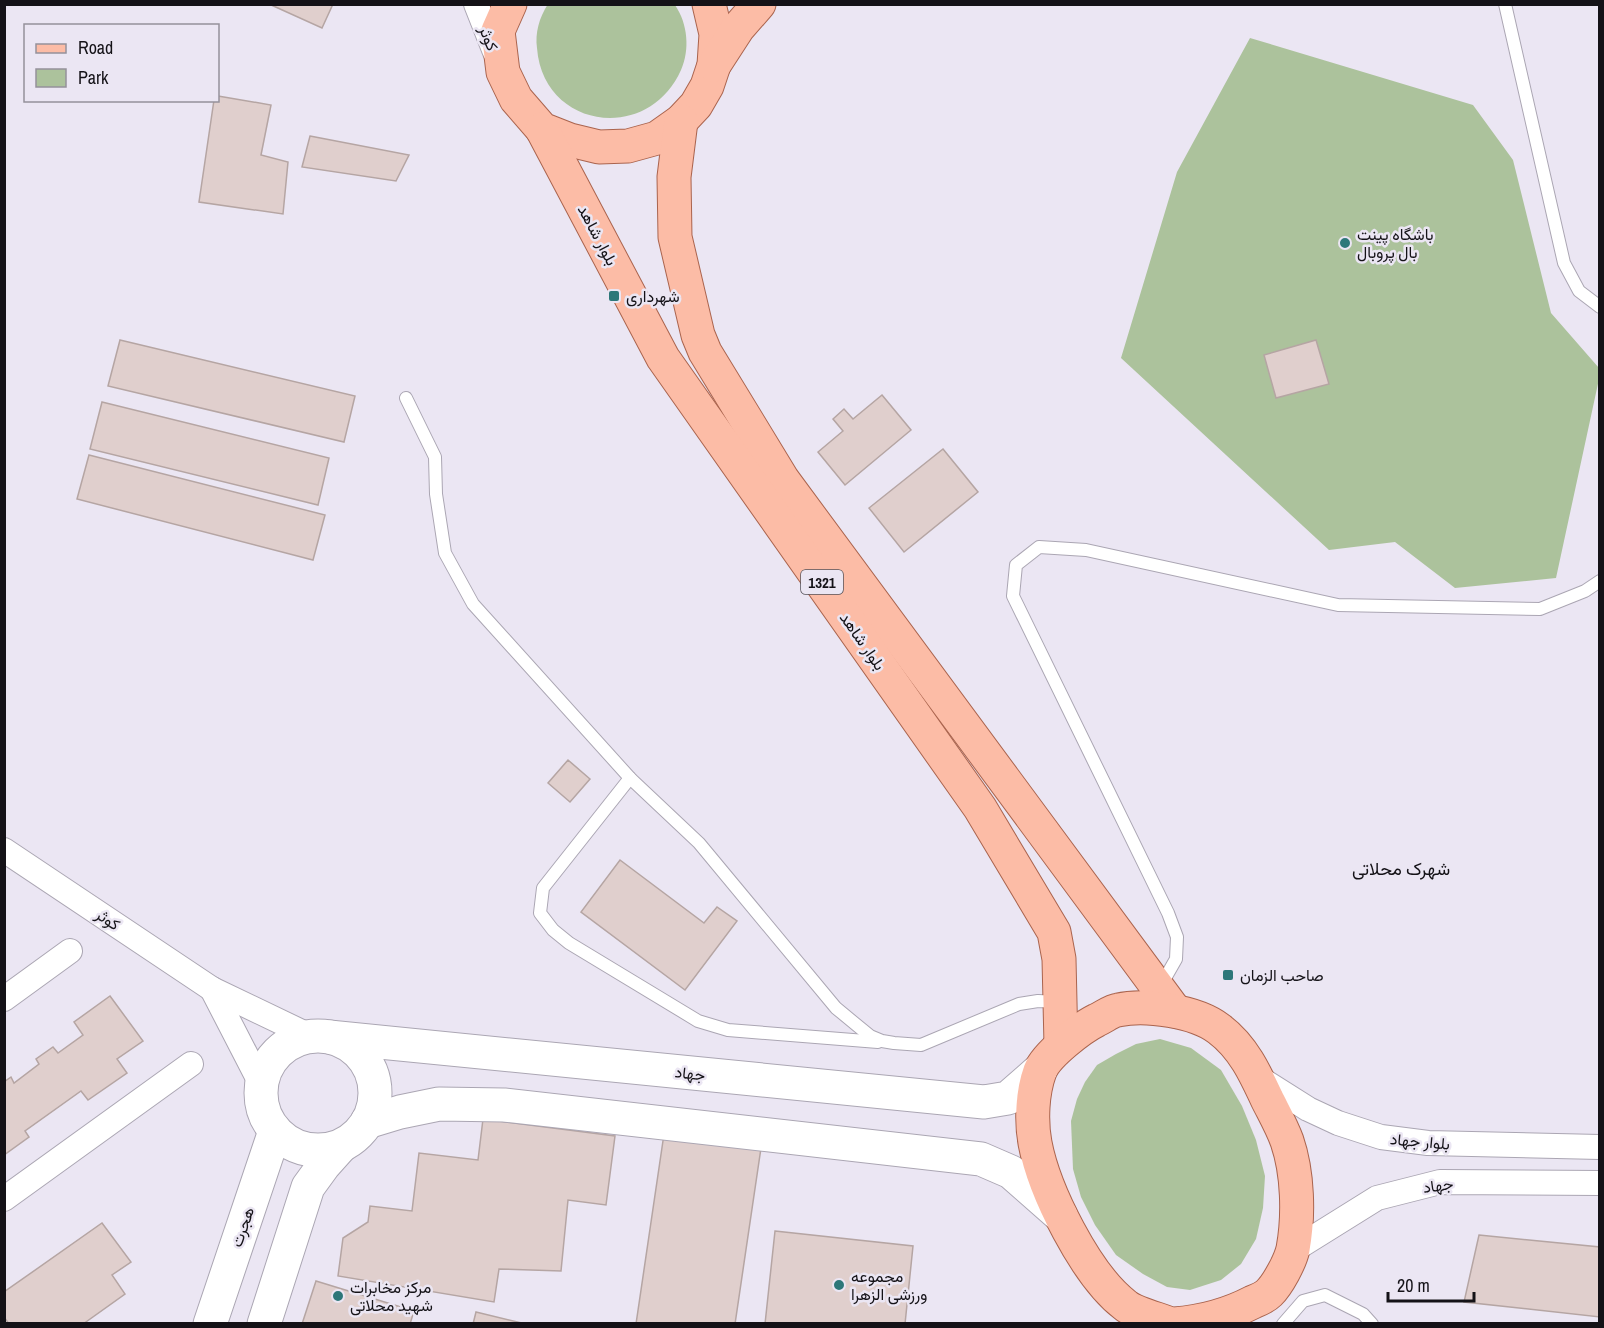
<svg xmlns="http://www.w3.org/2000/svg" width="1604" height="1328" font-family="'Archivo Narrow',Vazirmatn,sans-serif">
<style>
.green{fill:#acc29c}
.building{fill:#e0cfcd;stroke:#b5a5a3;stroke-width:1.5}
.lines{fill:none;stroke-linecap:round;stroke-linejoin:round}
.lane-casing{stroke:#aba6b3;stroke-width:14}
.street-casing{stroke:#aba6b3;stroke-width:26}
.secondary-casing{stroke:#aba6b3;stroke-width:35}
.primary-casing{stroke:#aa644e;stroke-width:35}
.lane{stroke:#fff;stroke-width:12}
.street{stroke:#fff;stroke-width:24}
.secondary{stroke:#fff;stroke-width:33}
.primary{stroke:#fcbca6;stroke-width:33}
.poi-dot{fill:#2d7779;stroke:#ebe6f3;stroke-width:2}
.labels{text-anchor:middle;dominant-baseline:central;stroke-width:5;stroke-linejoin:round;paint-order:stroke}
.shield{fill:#ebe6f3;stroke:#545259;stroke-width:1.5}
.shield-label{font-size:15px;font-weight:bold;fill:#141217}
.street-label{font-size:16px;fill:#141217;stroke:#ebe6f3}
.poi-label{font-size:16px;fill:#141217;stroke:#ebe6f3;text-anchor:start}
.neighbourhood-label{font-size:18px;fill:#141217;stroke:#ebe6f3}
</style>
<rect width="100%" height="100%" fill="#ebe6f3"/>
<!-- green -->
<g class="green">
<path d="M548,4L675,5C688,24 690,50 681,70C648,144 543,129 537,48C535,33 539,18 548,4Z"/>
<polygon points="1250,38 1473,105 1513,160 1551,313 1599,368 1599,379 1556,578 1455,588 1395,542 1329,550 1121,358 1177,172"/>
<polygon points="1160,1039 1191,1048 1221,1070 1242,1106 1256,1140 1265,1176 1263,1208 1256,1239 1241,1264 1221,1280 1190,1290 1167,1287 1143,1274 1116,1255 1095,1225 1081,1197 1073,1169 1071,1121 1077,1099 1085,1082 1097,1065 1116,1054 1136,1044"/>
</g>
<!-- building -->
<g class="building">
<polygon points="269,4 333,4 322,28"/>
<polygon points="218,96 271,105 261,155 288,162 283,214 199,202 214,100 218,100"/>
<polygon points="310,136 409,155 396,181 302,167"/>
<polygon points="120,340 355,396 344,442 108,386"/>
<polygon points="1316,340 1329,384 1276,398 1264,355"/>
<polygon points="882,395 911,430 845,485 818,452 843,431 833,419 844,409 853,419"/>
<polygon points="102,402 329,458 318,505 90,449"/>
<polygon points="943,449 978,492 904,552 869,508"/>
<polygon points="89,455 325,515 313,560 77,499"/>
<polygon points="568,760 590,779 570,802 548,783"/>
<polygon points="620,860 704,923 717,907 737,921 685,990 581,912"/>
<polygon points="110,996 143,1041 117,1059 127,1073 88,1100 81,1091 25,1131 29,1137 4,1155 4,1082 11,1077 14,1083 39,1064 36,1059 53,1047 58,1053 83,1035 74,1022"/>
<polygon points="483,1119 615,1136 606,1205 568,1200 561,1271 499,1269 494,1302 338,1276 343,1238 368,1222 370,1206 412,1211 419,1153 478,1160"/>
<polygon points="664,1134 761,1148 735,1324 636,1324"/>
<polygon points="102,1223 131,1262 112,1275 125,1294 83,1324 9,1324 4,1317 4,1292"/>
<polygon points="775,1231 913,1246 905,1324 765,1324"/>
<polygon points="1479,1235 1600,1247 1600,1317 1464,1302"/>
<polygon points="316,1281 414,1311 410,1324 302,1324"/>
<polygon points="476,1312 526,1324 473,1324"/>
</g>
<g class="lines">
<!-- lane casing -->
<g class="lane-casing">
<g id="lane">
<polyline points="1505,4 1564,263 1579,291 1600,307"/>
<polyline points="406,398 435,457 436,494 445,553 473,604 630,778 699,843 836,1008 870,1036 882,1041 894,1043 921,1045 1019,1004 1038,1001 1059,1002"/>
<polyline points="630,778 543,888 540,913 553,930 569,943 698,1021 728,1030 878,1042"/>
<polyline points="1160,987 1176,959 1177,937 1168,913 1013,596 1016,565 1039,547 1086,550 1338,605 1540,609 1585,591 1600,581"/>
<polyline points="1283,1324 1303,1301 1325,1295 1363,1314 1372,1324"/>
</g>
</g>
<!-- street casing -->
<g class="street-casing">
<g id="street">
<polyline points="476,4 495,52"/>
<polyline points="4,850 212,989 310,1036"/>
<polyline points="212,989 261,1084"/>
<polyline points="4,999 70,951"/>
<polyline points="1256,1076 1308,1109 1338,1123 1381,1137 1428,1143 1600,1147"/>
<polyline points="4,1199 191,1064"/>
<polyline points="1292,1251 1377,1198 1440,1182 1600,1183"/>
</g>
</g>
<!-- secondary casing -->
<g class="secondary-casing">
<g id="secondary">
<circle cx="318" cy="1093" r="57"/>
<polyline points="329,1037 984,1102 1008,1098 1041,1069"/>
<polyline points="367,1122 400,1112 439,1104 504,1105 981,1159 1011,1172 1061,1216"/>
<polyline points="210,1324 275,1131"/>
<polyline points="264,1324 308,1187 324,1165 341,1146"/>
</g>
</g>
<!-- primary casing -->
<g class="primary-casing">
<g id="primary">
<polyline points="510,4 498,31 503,72 516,99 542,129 570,140 599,147 628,146 657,138 681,121 696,105 707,86 714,65 716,34 709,4"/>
<polyline points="714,65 738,28 759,4"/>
<polyline points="681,121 674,177 675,237 698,335 705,352 783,480 1175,1011"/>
<polyline points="542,129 663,358 980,808 1054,932 1059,959 1061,1045"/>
<path d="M1171,1324C1159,1319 1134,1313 1125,1305C1086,1275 1044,1191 1035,1143C1031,1121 1032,1093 1040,1071C1047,1054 1081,1028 1097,1020C1104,1017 1111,1011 1118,1010C1145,1004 1196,1011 1219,1029C1243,1047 1255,1073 1267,1099C1274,1113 1282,1127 1287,1141C1298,1173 1299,1216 1293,1249C1290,1262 1278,1284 1269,1293C1265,1297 1258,1300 1253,1302C1228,1315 1202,1322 1174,1324"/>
</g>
</g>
<!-- lane -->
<use href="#lane" class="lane"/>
<!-- street -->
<use href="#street" class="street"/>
<!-- secondary -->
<use href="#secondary" class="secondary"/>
<!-- primary -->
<use href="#primary" class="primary"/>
</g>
<!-- markers -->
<g class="poi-dot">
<circle cx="1345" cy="243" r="6"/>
<rect x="608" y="290" width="12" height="12" rx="3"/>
<rect x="1222" y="969" width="12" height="12" rx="3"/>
<circle cx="839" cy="1285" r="6"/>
<circle cx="338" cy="1296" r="6"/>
</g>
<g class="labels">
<!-- shield labels -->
<rect class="shield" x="801" y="570" width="42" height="24" rx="4.5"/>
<g class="shield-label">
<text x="822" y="582">1321</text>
</g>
<!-- street labels -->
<g class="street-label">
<text transform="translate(489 38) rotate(68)">کوثر</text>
<text transform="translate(598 235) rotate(62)">بلوار شاهد</text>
<text transform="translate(863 641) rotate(55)">بلوار شاهد</text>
<text transform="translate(108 919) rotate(34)">کوثر</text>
<text transform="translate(690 1073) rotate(6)">جهاد</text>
<text transform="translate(1420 1141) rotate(5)">بلوار جهاد</text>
<text transform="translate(1438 1185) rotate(-8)">جهاد</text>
<text transform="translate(242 1227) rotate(-71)">هجرت</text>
</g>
<!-- poi labels -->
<g class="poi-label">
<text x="1357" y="234">باشگاه پینت<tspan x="1357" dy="18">بال پروبال</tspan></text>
<text x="626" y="296">شهرداری</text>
<text x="1240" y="975">صاحب الزمان</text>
<text x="851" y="1276">مجموعه<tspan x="851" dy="18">ورزشی الزهرا</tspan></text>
<text x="350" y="1287">مرکز مخابرات<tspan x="350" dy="18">شهید محلاتی</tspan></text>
</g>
<!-- neighbourhood labels -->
<g class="neighbourhood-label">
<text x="1401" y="868">شهرک محلاتی</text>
</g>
</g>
<!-- border -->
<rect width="1604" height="1328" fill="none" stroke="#141217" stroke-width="12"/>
<!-- legend -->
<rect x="24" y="24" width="195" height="78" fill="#ebe6f3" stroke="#95919b" stroke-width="1.5"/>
<rect x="36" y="44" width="30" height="9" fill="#fcbca6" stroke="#95919b" stroke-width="1.5"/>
<text x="78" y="54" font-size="18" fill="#141217">Road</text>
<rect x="36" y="69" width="30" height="18" fill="#acc29c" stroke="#95919b" stroke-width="1.5"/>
<text x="78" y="84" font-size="18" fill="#141217">Park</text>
<!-- scale -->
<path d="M1388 1292v9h86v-9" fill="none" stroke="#141217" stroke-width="3"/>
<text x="1397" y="1292" font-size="18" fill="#141217" stroke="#ebe6f3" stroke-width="4.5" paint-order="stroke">20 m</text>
</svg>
